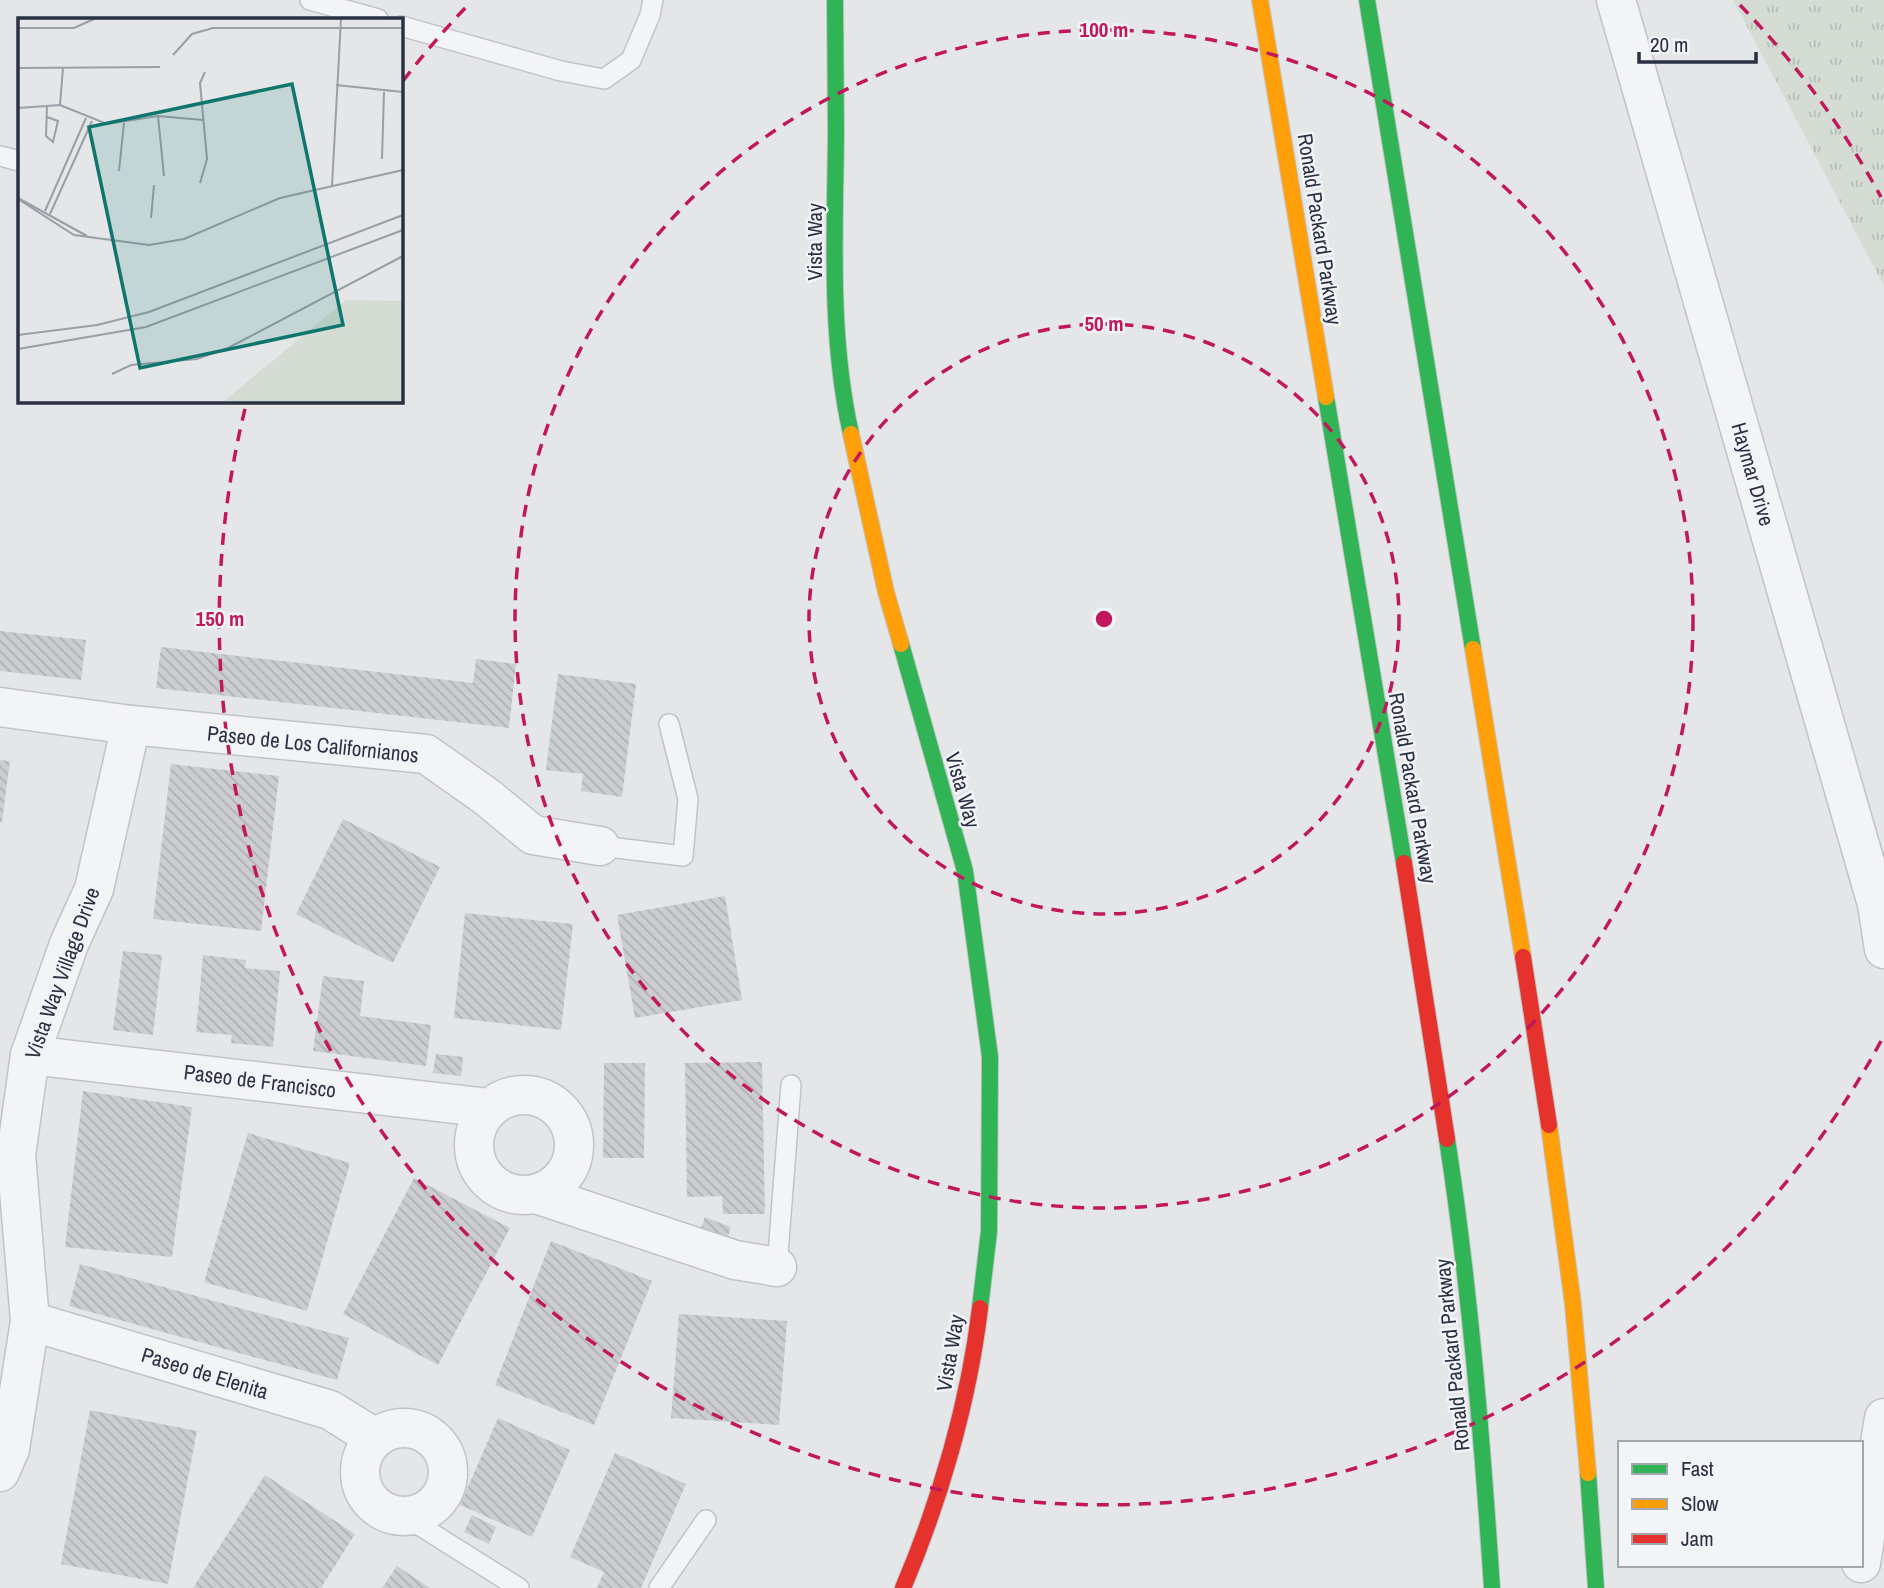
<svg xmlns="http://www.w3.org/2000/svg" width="1884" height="1588" font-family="'Archivo Narrow',sans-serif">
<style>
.grass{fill:url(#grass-tufts)}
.building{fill:url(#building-back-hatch)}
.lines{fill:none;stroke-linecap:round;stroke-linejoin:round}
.lane-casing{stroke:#c1c3c6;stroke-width:22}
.street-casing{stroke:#c1c3c6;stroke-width:41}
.fast-casing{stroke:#c1c3c6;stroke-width:18}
.slow-casing{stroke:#c1c3c6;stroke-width:18}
.jam-casing{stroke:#c1c3c6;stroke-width:18}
.lane{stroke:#f3f4f6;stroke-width:19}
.street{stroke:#f3f4f6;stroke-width:38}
.fast{stroke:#30b455;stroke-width:16}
.slow{stroke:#ff9f0a;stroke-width:16}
.jam{stroke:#e5322d;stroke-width:16}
.ring{fill:none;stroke:#c2185b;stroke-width:3.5;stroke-dasharray:12 9}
.labels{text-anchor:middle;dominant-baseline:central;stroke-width:5;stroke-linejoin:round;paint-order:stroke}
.street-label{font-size:21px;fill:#2a3142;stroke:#f2f4f8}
.inset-road{fill:none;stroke:#9a9ea6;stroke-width:2}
.view{fill:#0f766e;fill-opacity:0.15;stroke:#0f766e;stroke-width:3.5}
.inset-edge{fill:none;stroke:#2a3142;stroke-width:3.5}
.centre{fill:#c2185b;stroke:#f2f4f8;stroke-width:3.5}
.ring-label{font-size:21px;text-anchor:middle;font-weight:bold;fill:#c2185b;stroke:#f2f4f8;stroke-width:5;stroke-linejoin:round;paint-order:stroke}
</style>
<defs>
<pattern id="grass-tufts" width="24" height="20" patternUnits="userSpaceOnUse" patternTransform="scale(1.75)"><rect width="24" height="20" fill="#d4dcd4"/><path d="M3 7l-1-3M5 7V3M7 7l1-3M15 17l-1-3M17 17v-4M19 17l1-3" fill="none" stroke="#b6bdb7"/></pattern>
<pattern id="building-back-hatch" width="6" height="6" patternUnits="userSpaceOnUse" patternTransform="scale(1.75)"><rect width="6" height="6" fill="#cbcdd0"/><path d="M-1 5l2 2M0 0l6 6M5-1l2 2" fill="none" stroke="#aeb0b4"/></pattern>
</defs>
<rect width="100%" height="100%" fill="#e4e6e8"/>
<!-- grass -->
<polygon class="grass" points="1733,0 1884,0 1884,286"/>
<!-- building -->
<g class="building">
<polygon points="0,631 86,640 81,680 0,671"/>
<polygon points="161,647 473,683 476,659 516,664 509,728 156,688"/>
<polygon points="558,674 636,684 622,797 581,791 583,774 546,770"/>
<polygon points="0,760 10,761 2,822 0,822"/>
<polygon points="171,764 279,776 261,931 153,919"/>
<polygon points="343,819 440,867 393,963 296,914"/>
<polygon points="725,896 742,1000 635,1018 617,915"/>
<polygon points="465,913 573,924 561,1030 454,1018"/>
<polygon points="123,951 162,955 153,1035 113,1030"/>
<polygon points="203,955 246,960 245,968 280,971 273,1047 231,1043 232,1035 196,1032"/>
<polygon points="323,976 364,981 360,1016 431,1025 426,1066 313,1051"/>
<polygon points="436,1054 463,1057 461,1076 433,1073"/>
<polygon points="762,1062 765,1214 723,1214 722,1196 687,1197 685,1063"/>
<polygon points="604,1063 645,1063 644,1158 603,1158"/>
<polygon points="83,1091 192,1107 172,1257 65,1247"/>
<polygon points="248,1133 350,1163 307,1311 204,1282"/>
<polygon points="414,1178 510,1228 438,1365 343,1314"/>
<polygon points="705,1217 731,1227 725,1246 698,1236"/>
<polygon points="551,1241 652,1281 594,1425 495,1385"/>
<polygon points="80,1264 349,1338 337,1380 69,1306"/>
<polygon points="679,1314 787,1321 779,1425 671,1418"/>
<polygon points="90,1410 197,1431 168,1584 61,1564"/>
<polygon points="498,1418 570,1450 532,1537 460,1505"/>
<polygon points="615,1453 686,1484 641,1588 597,1588 604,1572 570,1557"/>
<polygon points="265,1475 355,1534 321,1588 193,1588"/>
<polygon points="472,1515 496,1527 489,1544 464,1532"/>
<polygon points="397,1566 430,1588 382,1588"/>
</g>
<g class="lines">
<!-- lane casing -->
<g class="lane-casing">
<g id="lane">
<polyline points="310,0 378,19"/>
<polyline points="401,26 561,71 604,79 631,60 650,15 653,0"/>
<polyline points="0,156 19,161"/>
<polyline points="600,846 683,856 688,799 669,724"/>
<polyline points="777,1267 791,1085"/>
<polyline points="406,1517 519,1588"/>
<polyline points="659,1588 706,1520"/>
</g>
</g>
<!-- street casing -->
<g class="street-casing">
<g id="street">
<polyline points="1616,0 1877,904 1884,949"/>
<polyline points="0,707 131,725 426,754 487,797 533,835 600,846"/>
<polyline points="30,1055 489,1108"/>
<circle cx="524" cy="1145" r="50"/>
<polyline points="536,1194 735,1260 777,1267"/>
<polyline points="30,1321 330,1410 375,1438"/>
<circle cx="404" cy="1472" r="44"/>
<polyline points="0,1472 10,1449 30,1321 16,1155 30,1055 69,944 94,889 131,725"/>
<polyline points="1861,1563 1884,1418"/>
</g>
</g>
<!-- fast casing -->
<g class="fast-casing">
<g id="fast">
<path d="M835,0C835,45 836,90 836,134C835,234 829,336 851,434"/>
<polyline points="1367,0 1473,649"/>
<polyline points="1326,397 1404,863"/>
<polyline points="901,644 965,871 990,1057 989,1231 980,1308"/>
<path d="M1447,1139C1470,1288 1482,1438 1492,1588"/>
<polyline points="1588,1473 1596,1588"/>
</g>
</g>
<!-- slow casing -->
<g class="slow-casing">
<g id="slow">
<polyline points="1260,0 1326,397"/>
<polyline points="851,434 886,592 901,644"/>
<polyline points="1473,649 1523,957"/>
<polyline points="1549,1125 1573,1304 1588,1473"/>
</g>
</g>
<!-- jam casing -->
<g class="jam-casing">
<g id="jam">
<polyline points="1404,863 1447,1139"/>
<polyline points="1523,957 1549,1125"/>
<path d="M903,1588C940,1501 969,1401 980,1308"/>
</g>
</g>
<!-- lane -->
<use href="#lane" class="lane"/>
<!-- street -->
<use href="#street" class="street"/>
<!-- fast -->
<use href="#fast" class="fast"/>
<!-- slow -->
<use href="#slow" class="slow"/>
<!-- jam -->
<use href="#jam" class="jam"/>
</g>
<!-- distance rings -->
<g class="ring">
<circle cx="1104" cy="619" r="295"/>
<circle cx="1104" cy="619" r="589"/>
<path d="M1881 1041A884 884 0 0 1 246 405M403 81A884 884 0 0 1 468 5M1740 5A884 884 0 0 1 1881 197"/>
</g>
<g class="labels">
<!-- street labels -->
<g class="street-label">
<text transform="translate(1320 229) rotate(81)">Ronald Packard Parkway</text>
<text transform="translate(814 242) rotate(-90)">Vista Way</text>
<text transform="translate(1753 474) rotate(74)">Haymar Drive</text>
<text transform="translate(313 744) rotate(6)">Paseo de Los Californianos</text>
<text transform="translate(1413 788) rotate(80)">Ronald Packard Parkway</text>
<text transform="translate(963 790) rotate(74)">Vista Way</text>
<text transform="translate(62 973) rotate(-70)">Vista Way Village Drive</text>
<text transform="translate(260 1081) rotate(7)">Paseo de Francisco</text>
<text transform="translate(950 1353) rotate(-80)">Vista Way</text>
<text transform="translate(1452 1355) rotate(-96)">Ronald Packard Parkway</text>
<text transform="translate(205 1373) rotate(17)">Paseo de Elenita</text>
</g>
</g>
<!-- overview -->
<g transform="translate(18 18)">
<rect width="385" height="385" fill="#e4e6e8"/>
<path d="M328,282L385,283V384H205Z" fill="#d4dcd4"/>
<path class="inset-road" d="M0,10H56L76,1M155,37L174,16L195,10H385M0,50L142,49M318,67L385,74M42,87L45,50M0,90L42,87L89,106L140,98L185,102M140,98L146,158M29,99L40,103L35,124L28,118L29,87M364,141L366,74M101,153L106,105M182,165L189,141L182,65L187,54M314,168L323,1M0,180L69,218M0,181L56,217L131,227L166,221L262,180L385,152M27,193L68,100M32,196L74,103M133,200L136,167M0,317L79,307L131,294L385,197M0,331L128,309L385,212M94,356L113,347L179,341L210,330L385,238"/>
<path class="view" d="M274,66L325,307L122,350L71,109Z"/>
<rect width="385" height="385" class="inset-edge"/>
</g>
<circle cx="1104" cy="619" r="10" class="centre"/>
<g class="ring-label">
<text x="1104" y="37">100 m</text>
<text x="1104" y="331">50 m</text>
<text x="220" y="626">150 m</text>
</g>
<!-- legend -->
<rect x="1618" y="1441" width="245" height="126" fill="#f2f4f8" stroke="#a2a6af" stroke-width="2"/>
<rect x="1632" y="1464" width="35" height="10" fill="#30b455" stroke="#a2a6af" stroke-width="2"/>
<text x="1681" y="1476" font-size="21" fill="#2a3142">Fast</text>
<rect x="1632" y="1499" width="35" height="10" fill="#ff9f0a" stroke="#a2a6af" stroke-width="2"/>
<text x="1681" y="1511" font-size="21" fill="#2a3142">Slow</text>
<rect x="1632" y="1534" width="35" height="10" fill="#e5322d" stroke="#a2a6af" stroke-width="2"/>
<text x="1681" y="1546" font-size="21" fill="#2a3142">Jam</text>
<!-- scale -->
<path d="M1639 52v10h117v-10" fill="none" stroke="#2a3142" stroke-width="3.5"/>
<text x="1650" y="52" font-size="21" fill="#2a3142" stroke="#f2f4f8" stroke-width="5" paint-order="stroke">20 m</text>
</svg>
